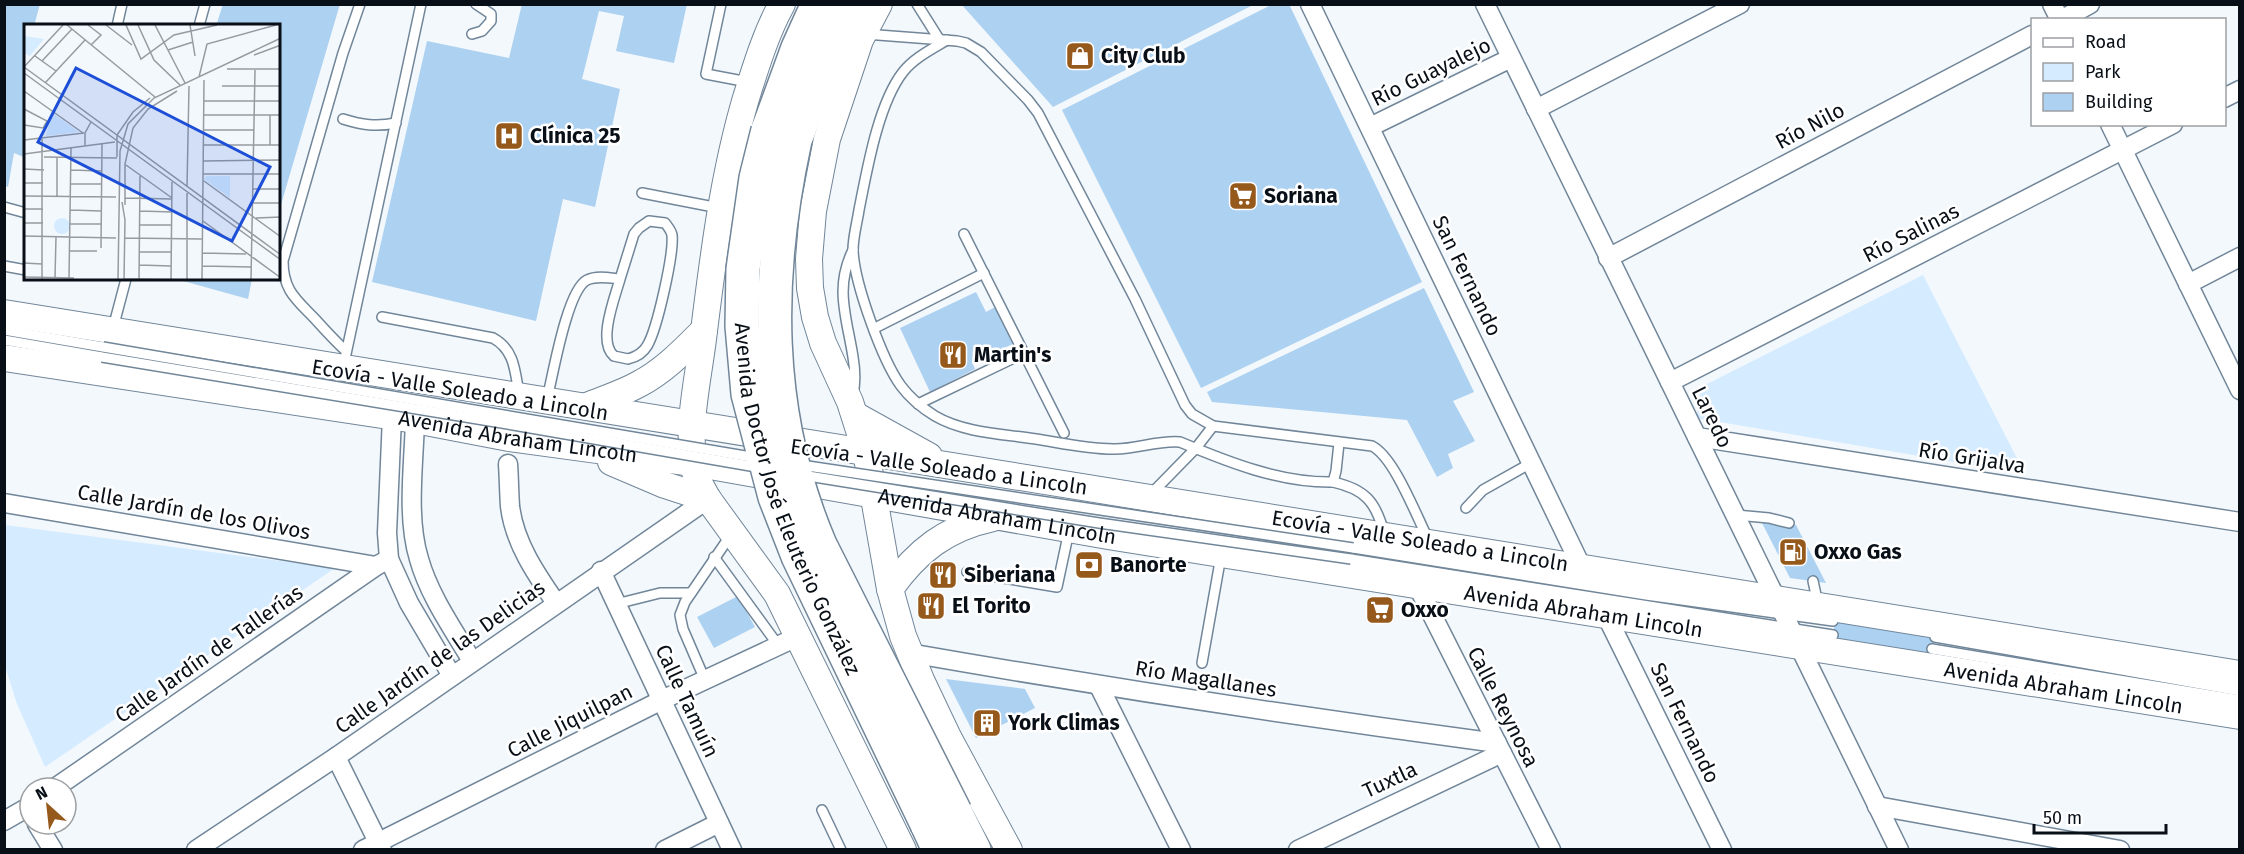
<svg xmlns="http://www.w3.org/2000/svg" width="2244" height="854" font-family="'Fira Sans',sans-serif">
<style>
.green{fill:#d5ebff}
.building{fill:#add1f1}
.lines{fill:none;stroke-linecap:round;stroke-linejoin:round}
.lane-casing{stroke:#718699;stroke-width:12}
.street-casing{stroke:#718699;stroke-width:21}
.secondary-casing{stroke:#718699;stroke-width:28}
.highway-casing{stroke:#718699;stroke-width:36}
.lane{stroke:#fff;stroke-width:9}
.street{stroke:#fff;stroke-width:18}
.secondary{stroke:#fff;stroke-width:26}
.highway{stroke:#fff;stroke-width:33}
.lane-bridge-casing{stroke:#718699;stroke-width:12;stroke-linecap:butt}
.highway-bridge-casing{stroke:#718699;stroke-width:36;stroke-linecap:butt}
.lane-bridge{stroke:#fff;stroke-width:9}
.highway-bridge{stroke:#fff;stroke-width:33}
.labels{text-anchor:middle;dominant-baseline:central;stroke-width:5;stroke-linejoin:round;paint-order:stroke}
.poi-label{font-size:21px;font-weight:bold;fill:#080f16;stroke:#fff;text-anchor:start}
.street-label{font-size:21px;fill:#080f16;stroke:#fff}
.inset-road{fill:none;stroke:#959ba0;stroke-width:1.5}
.view{fill:#1d4ed8;fill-opacity:0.15;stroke:#1d4ed8;stroke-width:3}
.inset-edge{fill:none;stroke:#080f16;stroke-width:3}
</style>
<rect width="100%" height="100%" fill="#f3f8fc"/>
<!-- green -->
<g class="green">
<polygon points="1923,275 2025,474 1696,418 1701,387"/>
<polygon points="5,525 335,568 45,767 17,704 5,666"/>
</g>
<!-- building -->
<g class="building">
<polygon points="4,4 40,4 34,26 26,26 26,158 14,153 8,187 4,185"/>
<polygon points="223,4 340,4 280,208 279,26 216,26"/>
<polygon points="522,4 687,4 674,63 616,51 624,16 599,11 582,79 620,89 595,207 563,199 536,321 372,282 427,41 509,58"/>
<polygon points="961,4 1255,4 1053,107"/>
<polygon points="1273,4 1289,4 1422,282 1201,388 1062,110"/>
<polygon points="176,279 252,279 248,299"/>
<polygon points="1424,288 1474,392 1453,401 1475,441 1448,454 1453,468 1437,477 1407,420 1212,402 1207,392"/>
<polygon points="976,292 986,312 995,307 1013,344 972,362 975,369 930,392 900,328"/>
<polygon points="1760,519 1796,525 1826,583 1790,578"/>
<polygon points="738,596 755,627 714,648 697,617"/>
<polygon points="1836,615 1935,630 1931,657 1832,642"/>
<polygon points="946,679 1025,689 1035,708 976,738"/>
</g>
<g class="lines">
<!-- lane casing -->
<g class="lane-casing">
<g id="lane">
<polyline points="721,4 706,74 748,82"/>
<polyline points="917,4 939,39"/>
<polyline points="117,26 122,4"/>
<polyline points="199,26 205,4"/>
<polyline points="472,34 482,31 491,21 491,14 476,4"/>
<path d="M865,34L957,41L966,43L981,52L1028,100L1038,113L1135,299L1185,405L1192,414L1213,426L1372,446C1394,457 1416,515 1428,539"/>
<path d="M947,40C932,49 914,58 903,72C878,104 867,170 859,210C857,223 853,237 853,250C854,282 882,360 901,386C910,398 922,408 935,416C964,433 1003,434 1036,439C1061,443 1087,449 1113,449C1135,450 1157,440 1180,442C1228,462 1280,483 1333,482L1336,471L1339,443"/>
<path d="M343,119C362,125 376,127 396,123"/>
<polyline points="642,193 719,208"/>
<polyline points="4,207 26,213"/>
<polyline points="964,234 1064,433"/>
<polyline points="4,266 26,270"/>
<path d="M382,317L493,338C515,350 515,372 519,394"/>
<polyline points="113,328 126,279"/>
<polyline points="875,328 984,273"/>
<polyline points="4,330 103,347"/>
<polyline points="4,340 102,357"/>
<path d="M346,351C335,341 326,331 316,320C297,300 283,291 283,261L343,53L360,4"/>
<polyline points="346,354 421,4"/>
<path d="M853,394C856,381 855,369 853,357C847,318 834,288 853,250"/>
<path d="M547,399C553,375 567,290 587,280C597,275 610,278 620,279L634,234L639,228L649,221L665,223C668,227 671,230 672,235C674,254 657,330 647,346C643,353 636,357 628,359L614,356C597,342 615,297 620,279"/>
<polyline points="918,404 1024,353"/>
<path d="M1333,482C1365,489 1376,502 1384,533"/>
<polyline points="1151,494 1196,448 1213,426"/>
<polyline points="1466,508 1483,490 1531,463"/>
<polyline points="1736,515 1769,518 1789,523"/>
<polyline points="1353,548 1646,595 1833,621"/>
<polyline points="714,557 778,645"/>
<polyline points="1351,559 1833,635"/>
<polyline points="967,572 1057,587 1069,531"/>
<polyline points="1813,581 1818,604"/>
<polyline points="616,604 660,593 691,593"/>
<polyline points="1935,637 2240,691"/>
<polyline points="1932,649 2240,700"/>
<polyline points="1202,663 1221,556"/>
<polyline points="705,680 683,629 680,615 685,602 730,536"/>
<polyline points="822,810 841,850"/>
</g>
</g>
<!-- street casing -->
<g class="street-casing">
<g id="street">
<polyline points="1310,4 1582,568"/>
<polyline points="1485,4 1899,850"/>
<polyline points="2052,4 2060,20"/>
<polyline points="2061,20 2090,4"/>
<polyline points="2224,98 2240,90"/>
<polyline points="1536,109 1740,4"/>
<polyline points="2110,124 2240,390"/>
<polyline points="1370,127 1511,58"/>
<polyline points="1608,258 2032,35"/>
<polyline points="2188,284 2240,257"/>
<polyline points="1670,382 2173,124"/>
<polyline points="392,417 387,533 389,559 409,603 452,676"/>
<path d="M415,420C414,463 406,517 419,559C429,595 453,629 472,661"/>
<polyline points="1697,437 2240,522"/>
<path d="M508,464C509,478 509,492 510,506C514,542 536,574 556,603"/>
<polyline points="4,503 376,566"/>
<polyline points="601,571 732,850"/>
<polyline points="1417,585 1551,850"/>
<polyline points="1607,617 1722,850"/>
<path d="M909,653C1104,687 1300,717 1497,743"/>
<polyline points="1099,686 1181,850"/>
<polyline points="336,757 382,850"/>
<polyline points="55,788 376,566 389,559"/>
<polyline points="1877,806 2120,850"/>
<polyline points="4,821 30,806"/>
<polyline points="37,824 53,850"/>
<polyline points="196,850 336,757 708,499"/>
<polyline points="363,850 662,700 799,636"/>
<polyline points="665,850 719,823"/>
<polyline points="1298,850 1502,753"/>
</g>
</g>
<!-- secondary casing -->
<g class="secondary-casing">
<g id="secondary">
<path d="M782,4C766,33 756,66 746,98C723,176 713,258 703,339C698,379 688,421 693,461C694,475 701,487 708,499L777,594L903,850"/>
<polyline points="879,4 860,40 827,139 813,211 809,259 810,288 815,317 823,343 850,402 866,452 890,589 903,636 921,680 948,737 1009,850"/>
<polyline points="4,313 2240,674"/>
<path id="s1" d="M4,358L415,420L509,438L693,463L1108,536L2240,716"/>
<path d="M587,406C604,399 623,393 639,384C664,371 684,350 704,330"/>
<polyline points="855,415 929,456"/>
<polyline points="611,462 665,485 708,499"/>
<path d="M890,589C917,551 946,528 993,518"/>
</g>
</g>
<!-- highway casing -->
<g class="highway-casing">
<g id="highway">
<polyline points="768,130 798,48 818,4"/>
<polyline points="795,140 833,42 853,4"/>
<polyline points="955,812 974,850"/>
<polyline points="927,824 939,850"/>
</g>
</g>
<!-- lane -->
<use href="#lane" class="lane"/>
<!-- street -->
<use href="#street" class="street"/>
<!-- secondary -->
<use href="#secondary" class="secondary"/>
<!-- highway -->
<use href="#highway" class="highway"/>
<!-- lane-bridge casing -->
<g class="lane-bridge-casing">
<g id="lane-bridge">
<polyline points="103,347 757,458"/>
<polyline points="102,357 519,426 762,468"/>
<polyline points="801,465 1353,548"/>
<polyline points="802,475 1099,523 1351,559"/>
</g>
</g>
<!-- highway-bridge casing -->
<g class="highway-bridge-casing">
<g id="highway-bridge">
<path id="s2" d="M768,130L756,178L743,269L742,326L748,394L775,497L798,556L927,824"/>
<path d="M795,140C765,278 764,414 820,545L955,812"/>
</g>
</g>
<!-- lane-bridge -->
<use href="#lane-bridge" class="lane-bridge"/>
<!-- highway-bridge -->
<use href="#highway-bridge" class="highway-bridge"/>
</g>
<!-- icons -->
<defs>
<g id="shop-square" transform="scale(1.5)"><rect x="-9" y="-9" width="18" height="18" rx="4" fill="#96591c" stroke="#fff"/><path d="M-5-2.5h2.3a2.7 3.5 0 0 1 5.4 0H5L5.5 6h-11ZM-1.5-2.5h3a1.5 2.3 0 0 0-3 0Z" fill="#fff"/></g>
<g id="hospital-square" transform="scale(1.5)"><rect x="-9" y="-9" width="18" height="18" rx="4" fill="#96591c" stroke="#fff"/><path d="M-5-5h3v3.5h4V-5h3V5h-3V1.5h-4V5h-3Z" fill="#fff"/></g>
<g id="supermarket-square" transform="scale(1.5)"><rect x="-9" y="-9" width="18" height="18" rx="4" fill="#96591c" stroke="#fff"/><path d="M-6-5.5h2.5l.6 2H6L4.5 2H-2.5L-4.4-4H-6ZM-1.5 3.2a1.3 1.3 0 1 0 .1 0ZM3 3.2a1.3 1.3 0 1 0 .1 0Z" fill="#fff"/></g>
<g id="restaurant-square" transform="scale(1.5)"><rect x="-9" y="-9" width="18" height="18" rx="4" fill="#96591c" stroke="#fff"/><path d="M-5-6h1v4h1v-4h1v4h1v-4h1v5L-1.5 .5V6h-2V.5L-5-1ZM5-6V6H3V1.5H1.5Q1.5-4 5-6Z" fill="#fff"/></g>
<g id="fuel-square" transform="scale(1.5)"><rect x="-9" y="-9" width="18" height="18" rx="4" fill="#96591c" stroke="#fff"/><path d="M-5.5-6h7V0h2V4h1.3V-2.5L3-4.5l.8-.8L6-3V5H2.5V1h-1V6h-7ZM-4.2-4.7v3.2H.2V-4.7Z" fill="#fff"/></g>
<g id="bank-square" transform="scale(1.5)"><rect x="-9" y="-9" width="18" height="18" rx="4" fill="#96591c" stroke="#fff"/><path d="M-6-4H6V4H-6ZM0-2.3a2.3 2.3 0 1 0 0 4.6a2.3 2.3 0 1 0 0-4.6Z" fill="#fff"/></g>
<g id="building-square" transform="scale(1.5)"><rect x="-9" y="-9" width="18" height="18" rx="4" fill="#96591c" stroke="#fff"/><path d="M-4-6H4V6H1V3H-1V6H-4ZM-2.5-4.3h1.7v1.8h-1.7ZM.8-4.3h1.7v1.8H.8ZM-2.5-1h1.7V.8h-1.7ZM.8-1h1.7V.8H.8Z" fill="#fff"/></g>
</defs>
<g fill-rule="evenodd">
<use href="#shop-square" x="1080" y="56"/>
<use href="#hospital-square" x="509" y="136"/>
<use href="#supermarket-square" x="1243" y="196"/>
<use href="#restaurant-square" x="953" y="355"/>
<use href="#fuel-square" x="1793" y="552"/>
<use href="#bank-square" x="1089" y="565"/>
<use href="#restaurant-square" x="943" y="575"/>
<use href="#restaurant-square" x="931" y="606"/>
<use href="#supermarket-square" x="1380" y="610"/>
<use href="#building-square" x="987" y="723"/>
</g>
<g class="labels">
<!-- poi labels -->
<g class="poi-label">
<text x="1101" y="56">City Club</text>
<text x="530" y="136">Clínica 25</text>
<text x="1264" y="196">Soriana</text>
<text x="974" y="355">Martin's</text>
<text x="1814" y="552">Oxxo Gas</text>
<text x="1110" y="565">Banorte</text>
<text x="964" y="575">Siberiana</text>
<text x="952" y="606">El Torito</text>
<text x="1401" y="610">Oxxo</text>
<text x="1008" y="723">York Climas</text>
</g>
<!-- street labels -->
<g class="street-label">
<text transform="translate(1431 72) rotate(-26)">Río Guayalejo</text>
<text transform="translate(1810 126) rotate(-28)">Río Nilo</text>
<text transform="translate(1911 233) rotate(-27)">Río Salinas</text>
<text transform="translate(1467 276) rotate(64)">San Fernando</text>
<text transform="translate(460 390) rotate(9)">Ecovía - Valle Soleado a Lincoln</text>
<text transform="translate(1712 417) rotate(64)">Laredo</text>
<text stroke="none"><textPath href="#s1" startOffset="520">Avenida Abraham Lincoln</textPath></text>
<text transform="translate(1972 458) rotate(9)">Río Grijalva</text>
<text transform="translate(939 467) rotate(8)">Ecovía - Valle Soleado a Lincoln</text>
<text stroke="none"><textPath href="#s2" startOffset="381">Avenida Doctor José Eleuterio González</textPath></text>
<text transform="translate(194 512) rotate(10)">Calle Jardín de los Olivos</text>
<text stroke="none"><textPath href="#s1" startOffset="1006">Avenida Abraham Lincoln</textPath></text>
<text transform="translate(1420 541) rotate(9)">Ecovía - Valle Soleado a Lincoln</text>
<text stroke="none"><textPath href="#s1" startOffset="1600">Avenida Abraham Lincoln</textPath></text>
<text transform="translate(209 654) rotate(-35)">Calle Jardín de Tallerías</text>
<text transform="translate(440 657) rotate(-35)">Calle Jardín de las Delicias</text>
<text transform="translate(1206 679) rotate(9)">Río Magallanes</text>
<text stroke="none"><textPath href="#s1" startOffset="2086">Avenida Abraham Lincoln</textPath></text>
<text transform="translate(687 701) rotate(65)">Calle Tamuín</text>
<text transform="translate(1503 707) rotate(63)">Calle Reynosa</text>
<text transform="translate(570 721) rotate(-27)">Calle Jiquilpan</text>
<text transform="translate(1685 723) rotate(64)">San Fernando</text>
<text transform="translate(1390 780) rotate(-25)">Tuxtla</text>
</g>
</g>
<!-- overview -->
<g transform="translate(24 24)">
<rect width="256" height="256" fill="#f3f8fc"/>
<path d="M0,12L20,15L6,32L0,29ZM27,88L55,108L22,112ZM182,152H206V174L180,155ZM30 202a8 8 0 1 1 16 0a8 8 0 1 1-16 0Z" fill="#d5ebff"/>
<path class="inset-road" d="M43,1L131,73M64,1L77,11L67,21M82,1L108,21M102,1L117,35L150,11L193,1M114,1L130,36L156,61M131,1L161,59M166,1L171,32M144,26L169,18M230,31L257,21M11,32L32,47M18,37L48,5M0,43L39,1M0,43L257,231M203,45H257M0,49L257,236M175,53L183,20L252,1M21,59L61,16M198,62H257M0,67L59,109M180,77H257M0,85L23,97L19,104L0,101M180,91H257M180,106H230M0,116L60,109M180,121H257M246,121V91M61,122V109L67,98M0,130L91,118M20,133L93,134M93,133V111L109,88L126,74M179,137L257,136M102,141L148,174M0,145L20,146M47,146L77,147M179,150H257M180,157L257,213M0,159H19M47,160H77M163,163L165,62M228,165H257M0,172L92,173M33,172V133M101,174L148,175M98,178L101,196M228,179H257M101,181V140L109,104L124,85L153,67M0,185H19M46,186L77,187M116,187L148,188M232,194L257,193M179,197L257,254M0,199H19M46,200H77M116,201H148M0,212L92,214M100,214L178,215M77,224L78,120M45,227H73M115,228H147M178,229L222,230M0,239L18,240M115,241L147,242M178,242L227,243M0,253L50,254M31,254L32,213M45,254L47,124M100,255L173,256M18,256V115M94,256L96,127L104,100L130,74L257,14M100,256L101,195M115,256L116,152M147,256L148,158M163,256V169M178,256L180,56M227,256L231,46"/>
<path class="view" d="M52,44L246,143L208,217L14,118Z"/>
<rect width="256" height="256" class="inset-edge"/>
</g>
<!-- border -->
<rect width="2244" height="854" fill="none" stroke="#080f16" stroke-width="12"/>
<!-- legend -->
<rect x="2031" y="18" width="195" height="108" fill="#ffffff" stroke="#9c9fa2" stroke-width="1.5"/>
<rect x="2043" y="38" width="30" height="9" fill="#ffffff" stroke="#9c9fa2" stroke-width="1.5"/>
<text x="2085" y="48" font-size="18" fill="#080f16">Road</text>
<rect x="2043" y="63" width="30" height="18" fill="#d5ebff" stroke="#9c9fa2" stroke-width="1.5"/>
<text x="2085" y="78" font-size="18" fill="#080f16">Park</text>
<rect x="2043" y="93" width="30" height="18" fill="#add1f1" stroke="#9c9fa2" stroke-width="1.5"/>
<text x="2085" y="108" font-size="18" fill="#080f16">Building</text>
<!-- north arrow -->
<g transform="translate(48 806) rotate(333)"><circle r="28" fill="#ffffff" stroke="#9c9fa2" stroke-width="1.5"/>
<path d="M0-4.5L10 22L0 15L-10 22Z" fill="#96591c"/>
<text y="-9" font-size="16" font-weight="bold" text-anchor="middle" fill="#080f16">N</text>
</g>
<!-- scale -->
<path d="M2034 824v9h132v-9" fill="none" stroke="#080f16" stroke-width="3"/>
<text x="2043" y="824" font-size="18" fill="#080f16" stroke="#ffffff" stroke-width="4.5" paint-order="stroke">50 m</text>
</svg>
